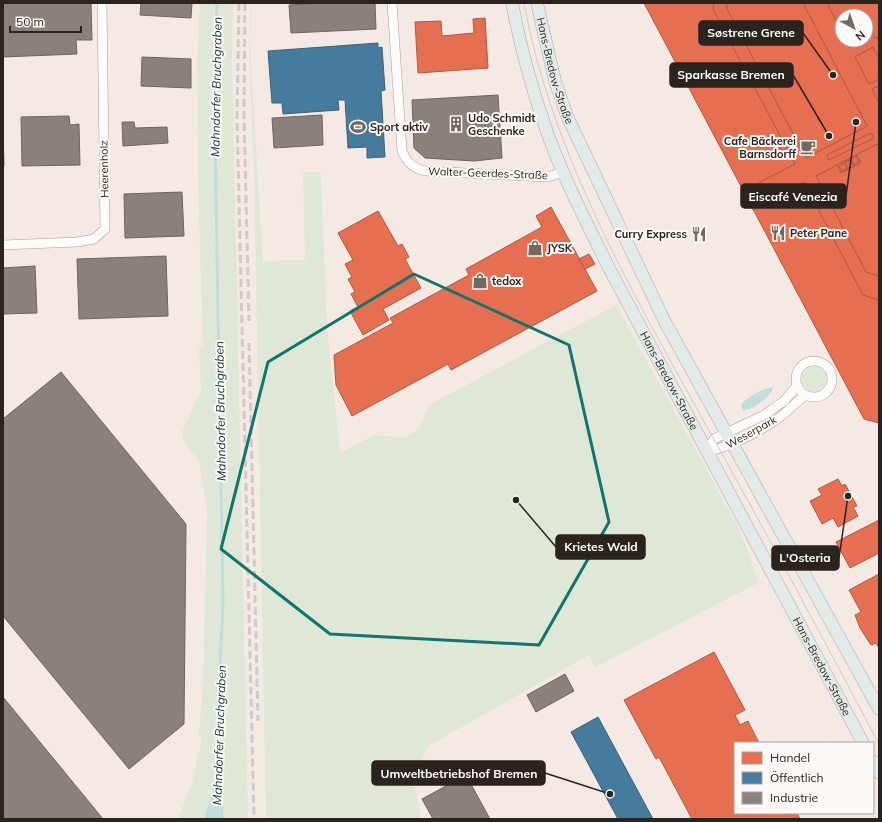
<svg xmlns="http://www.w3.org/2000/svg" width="882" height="822" font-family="Mulish,sans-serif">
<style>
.green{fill:#dfe7d6}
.water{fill:#c1dddc}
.shops{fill:#e76f51;stroke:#af5842;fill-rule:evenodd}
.public{fill:#457b9d;stroke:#3d6177}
.industry{fill:#8a817c;stroke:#6e6560}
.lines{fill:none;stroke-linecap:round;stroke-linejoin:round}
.stream{stroke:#c1dddc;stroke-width:3}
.minor-casing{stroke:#a79f99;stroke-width:10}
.major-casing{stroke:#a3ada9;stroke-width:13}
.minor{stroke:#fefcfb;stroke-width:9}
.major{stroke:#e3ebea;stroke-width:12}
.tram{stroke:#cecbc9;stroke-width:1}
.rail{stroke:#cecbc9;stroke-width:3;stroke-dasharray:8 4;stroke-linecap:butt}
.marked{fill:none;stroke:#0f766e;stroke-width:3;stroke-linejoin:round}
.labels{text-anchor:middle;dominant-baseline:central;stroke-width:4;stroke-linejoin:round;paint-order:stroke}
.street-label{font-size:11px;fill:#2b231e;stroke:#fdf9f6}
.poi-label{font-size:11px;font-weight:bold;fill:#2b231e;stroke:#fdf9f6;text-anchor:start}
.water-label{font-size:12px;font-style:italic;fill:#073235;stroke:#fdf9f6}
.leader{fill:none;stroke:#2b231e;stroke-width:1.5}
.callout-dot{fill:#2b231e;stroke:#fdf9f6;stroke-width:1.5}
.callout{fill:#2b231e;stroke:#2b231e;stroke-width:1.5}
.callout-label{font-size:12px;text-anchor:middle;font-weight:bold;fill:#fff}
</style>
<rect width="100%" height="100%" fill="#f5eae3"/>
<!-- green -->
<g class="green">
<polygon points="200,3 233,3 232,59 248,819 224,819 221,776 219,771 204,819 178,819 192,783 202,738 199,736 203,683 207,507 199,462 182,437 183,429 201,391 199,348 203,347 198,186 197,60"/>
<polygon points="251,3 252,3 250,43 263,262 305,260 303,172 321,173 327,327 340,453 374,435 404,438 418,430 429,405 616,305 737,525 747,549 758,583 595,667 589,655 430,745 410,777 414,782 421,819 266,819 254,176 249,58"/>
<circle cx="814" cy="379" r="12"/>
</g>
<!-- water -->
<g class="water">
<path d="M774,387C767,400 757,407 743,411L741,404C751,395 761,389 774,387Z"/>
<polygon points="219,770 224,819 204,819 217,777"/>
</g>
<!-- shops -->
<g class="shops">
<path d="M644,3H879V423L864,419ZM842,16H866V40H842Z"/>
<path d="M714,3H727V9L806,158L867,126L803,3H827L842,32V40H846L849,46L861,40H866V32L870,29L875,38L877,37L879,41V59L873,47L855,57L869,84L879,79V86L872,89L879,103V147L877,144L816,176L866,272L879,276V300L863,295L804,182L753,210L743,191L795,164L713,9ZM871,133L874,138L829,160L827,155Z"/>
<polygon points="485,18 488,68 418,73 415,22 441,21 442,36 474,33 473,19"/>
<path d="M857,155L861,163L841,173L837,165ZM856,156L859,162L854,165L851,159ZM850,160L853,165L848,168L845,162ZM844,163L847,169L842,171L839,166Z"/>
<polygon points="551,207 597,291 451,370 448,364 352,416 336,385 334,355 393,323 390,318 469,275 466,269 542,227 536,216"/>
<polygon points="378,211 398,246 402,244 409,257 405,259 421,288 383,309 389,320 363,335 350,311 358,307 351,294 355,292 348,279 352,277 345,264 353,260 338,233"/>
<polygon points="589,254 595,264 585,269 579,259"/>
<polygon points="838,479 842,486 845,484 857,506 853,507 858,516 838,527 833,518 822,524 810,501 822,495 818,489"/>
<polygon points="879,520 879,553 850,568 836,542"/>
<polygon points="879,574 879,648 876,643 871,645 860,628 855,615 861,612 849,590"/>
<polygon points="714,652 745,710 735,715 740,725 748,721 759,743 735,743 735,813 797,813 800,819 692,819 659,757 656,759 624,700"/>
</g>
<!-- public -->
<g class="public">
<polygon points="378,43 378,48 382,47 385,90 381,91 385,157 367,158 367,147 348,148 345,100 338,100 339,110 283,114 282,103 272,103 268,51"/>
<polygon points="598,717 653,819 618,819 571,732"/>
</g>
<!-- industry -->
<g class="industry">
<polygon points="3,3 91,3 92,40 76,40 77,54 3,57"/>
<polygon points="141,3 192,3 191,18 140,15"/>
<polygon points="321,3 375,3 376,29 291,33 289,5"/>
<polygon points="142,57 191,59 191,88 141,86"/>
<polygon points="498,95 502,158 474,161 425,158 414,148 412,100"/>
<polygon points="322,115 323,145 274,148 272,118"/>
<polygon points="69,116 70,125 79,124 80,165 22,166 21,117"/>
<polygon points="122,122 134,122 135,128 167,127 168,143 123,146"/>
<polygon points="3,128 4,166 3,166"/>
<polygon points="182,192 184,236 125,238 124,194"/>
<polygon points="166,256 168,316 79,319 77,259"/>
<polygon points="35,266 37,313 3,314 3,268"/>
<polygon points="61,372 186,524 184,724 129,769 3,616 3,419"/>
<polygon points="565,674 574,691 536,712 527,695"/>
<polygon points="3,697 103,819 3,819"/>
<polygon points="466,775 490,819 433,819 422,799"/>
</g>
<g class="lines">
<!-- stream -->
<polyline class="stream" points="217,3 214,77 223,602 218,708 219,773"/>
<!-- minor casing -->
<g class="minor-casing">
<g id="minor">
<path d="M392,3L402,151C407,163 414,169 426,171L548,177L563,172"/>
<polyline points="3,245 77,242 94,239 105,229 102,3"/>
<circle cx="814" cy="379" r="18"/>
<path d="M707,451C726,449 763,430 780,417C789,410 796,402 806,395"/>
<polyline points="707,451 714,439 764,415 784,401 797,386"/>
</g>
</g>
<!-- major casing -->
<g class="major-casing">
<g id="major">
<path id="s1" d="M512,3C520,45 531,86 545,126C562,176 587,223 610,270L863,743"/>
<path id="s2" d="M537,3L555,81L567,116L665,322L879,709"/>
<polyline points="873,761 879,773"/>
</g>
</g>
<!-- minor -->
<use href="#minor" class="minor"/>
<!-- major -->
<use href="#major" class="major"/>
<!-- tram -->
<path class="tram" d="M524,3C552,155 633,293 707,427C766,532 823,638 879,744"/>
<!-- rail -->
<g class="rail">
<polyline points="239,3 237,118 254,819"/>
<polyline points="245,3 244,116 249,321"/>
<polyline points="249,343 258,721"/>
</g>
</g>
<!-- marked area -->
<path class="marked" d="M414,274L569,345L609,522L539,645L330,634L221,549L268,362Z"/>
<!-- icons -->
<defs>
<g id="building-bare" transform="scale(1.2)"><path d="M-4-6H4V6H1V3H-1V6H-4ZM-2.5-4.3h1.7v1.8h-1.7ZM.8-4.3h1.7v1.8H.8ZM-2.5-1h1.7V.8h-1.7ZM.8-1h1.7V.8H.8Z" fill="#726963" stroke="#fdf9f6" stroke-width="2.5" paint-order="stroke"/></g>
<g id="stadium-bare" transform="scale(1.2)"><path d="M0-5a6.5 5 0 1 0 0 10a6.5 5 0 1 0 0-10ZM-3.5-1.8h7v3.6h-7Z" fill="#726963" stroke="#fdf9f6" stroke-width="2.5" paint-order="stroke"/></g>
<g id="cafe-bare" transform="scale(1.2)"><path d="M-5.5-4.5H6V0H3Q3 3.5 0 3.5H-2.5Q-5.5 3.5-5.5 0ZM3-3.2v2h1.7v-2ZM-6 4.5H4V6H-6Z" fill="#726963" stroke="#fdf9f6" stroke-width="2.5" paint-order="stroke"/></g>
<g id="restaurant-bare" transform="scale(1.2)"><path d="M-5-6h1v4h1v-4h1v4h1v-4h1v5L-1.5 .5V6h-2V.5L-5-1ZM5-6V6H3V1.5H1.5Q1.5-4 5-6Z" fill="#726963" stroke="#fdf9f6" stroke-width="2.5" paint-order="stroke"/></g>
<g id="shop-bare" transform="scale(1.2)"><path d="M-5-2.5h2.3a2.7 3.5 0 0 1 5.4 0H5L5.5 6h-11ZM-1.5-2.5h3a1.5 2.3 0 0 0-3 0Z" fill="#726963" stroke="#fdf9f6" stroke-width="2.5" paint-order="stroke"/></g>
</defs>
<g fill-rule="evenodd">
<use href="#building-bare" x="456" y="124"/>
<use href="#stadium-bare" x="358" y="127"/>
<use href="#cafe-bare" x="808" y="147"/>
<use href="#restaurant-bare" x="778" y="233"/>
<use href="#restaurant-bare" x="699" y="234"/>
<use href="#shop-bare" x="535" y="248"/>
<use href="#shop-bare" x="480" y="281"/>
</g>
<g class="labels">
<!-- street labels -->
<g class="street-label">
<text stroke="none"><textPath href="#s2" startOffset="70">Hans-Bredow-Straße</textPath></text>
<text transform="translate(104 169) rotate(-91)">Heerenholz</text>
<text transform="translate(488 173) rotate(2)">Walter-Geerdes-Straße</text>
<text stroke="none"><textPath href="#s1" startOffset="411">Hans-Bredow-Straße</textPath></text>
<text transform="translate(751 432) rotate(-29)">Weserpark</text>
<text stroke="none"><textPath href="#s1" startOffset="735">Hans-Bredow-Straße</textPath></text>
</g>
<!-- poi labels -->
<g class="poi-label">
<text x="468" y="118">Udo Schmidt<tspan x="468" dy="13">Geschenke</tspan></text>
<text x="370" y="127">Sport aktiv</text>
<text x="796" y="141" text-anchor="end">Cafe Bäckerei<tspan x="796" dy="13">Barnsdorff</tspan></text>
<text x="790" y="233">Peter Pane</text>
<text x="687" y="234" text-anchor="end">Curry Express</text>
<text x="547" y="248">JYSK</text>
<text x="492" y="281">tedox</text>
</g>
<!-- water labels -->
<g class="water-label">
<text transform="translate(216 87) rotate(-89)">Mahndorfer Bruchgraben</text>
<text transform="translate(220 411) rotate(-91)">Mahndorfer Bruchgraben</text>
<text transform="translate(219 735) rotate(-88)">Mahndorfer Bruchgraben</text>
</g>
</g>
<!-- callouts -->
<path class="leader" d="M833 75L803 33M829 136L793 75M856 122L846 196M516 500L556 547M848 496L839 558M610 794L545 773"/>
<g class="callout-dot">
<circle cx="833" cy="75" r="4"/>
<circle cx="829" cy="136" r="4"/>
<circle cx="856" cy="122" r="4"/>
<circle cx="516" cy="500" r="4"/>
<circle cx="848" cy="496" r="4"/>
<circle cx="610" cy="794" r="4"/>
</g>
<g class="callout">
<rect x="699" y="21" width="104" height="24" rx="4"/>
<rect x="670" y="63" width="123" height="24" rx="4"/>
<rect x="741" y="184" width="105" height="24" rx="4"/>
<rect x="556" y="535" width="89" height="24" rx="4"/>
<rect x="772" y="546" width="67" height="24" rx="4"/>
<rect x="372" y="761" width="173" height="24" rx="4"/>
</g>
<g class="callout-label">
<text x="751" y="37">Søstrene Grene</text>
<text x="731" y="79">Sparkasse Bremen</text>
<text x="793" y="201">Eiscafé Venezia</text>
<text x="601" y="551">Krietes Wald</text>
<text x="805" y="562">L'Osteria</text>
<text x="459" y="778">Umweltbetriebshof Bremen</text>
</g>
<!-- border -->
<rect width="882" height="822" fill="none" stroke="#2b231e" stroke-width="8"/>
<!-- legend -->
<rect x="734" y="742" width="140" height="72" fill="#fdf9f6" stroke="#a9a3a0"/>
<rect x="742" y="752" width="20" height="12" fill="#e76f51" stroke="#a9a3a0"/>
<text x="770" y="762" font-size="12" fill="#2b231e">Handel</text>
<rect x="742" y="772" width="20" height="12" fill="#457b9d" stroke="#a9a3a0"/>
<text x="770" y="782" font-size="12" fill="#2b231e">Öffentlich</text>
<rect x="742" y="792" width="20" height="12" fill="#8a817c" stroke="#a9a3a0"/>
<text x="770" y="802" font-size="12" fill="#2b231e">Industrie</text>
<!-- north arrow -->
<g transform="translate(854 28) rotate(140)"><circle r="19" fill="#fdf9f6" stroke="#a9a3a0"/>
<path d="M0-3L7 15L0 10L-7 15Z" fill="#726963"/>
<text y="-6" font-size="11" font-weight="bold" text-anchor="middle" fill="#2b231e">N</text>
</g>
<!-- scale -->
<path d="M10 26v6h71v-6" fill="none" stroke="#2b231e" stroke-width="2"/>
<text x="16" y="26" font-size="12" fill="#2b231e" stroke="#fdf9f6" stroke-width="3" paint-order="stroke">50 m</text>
</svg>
